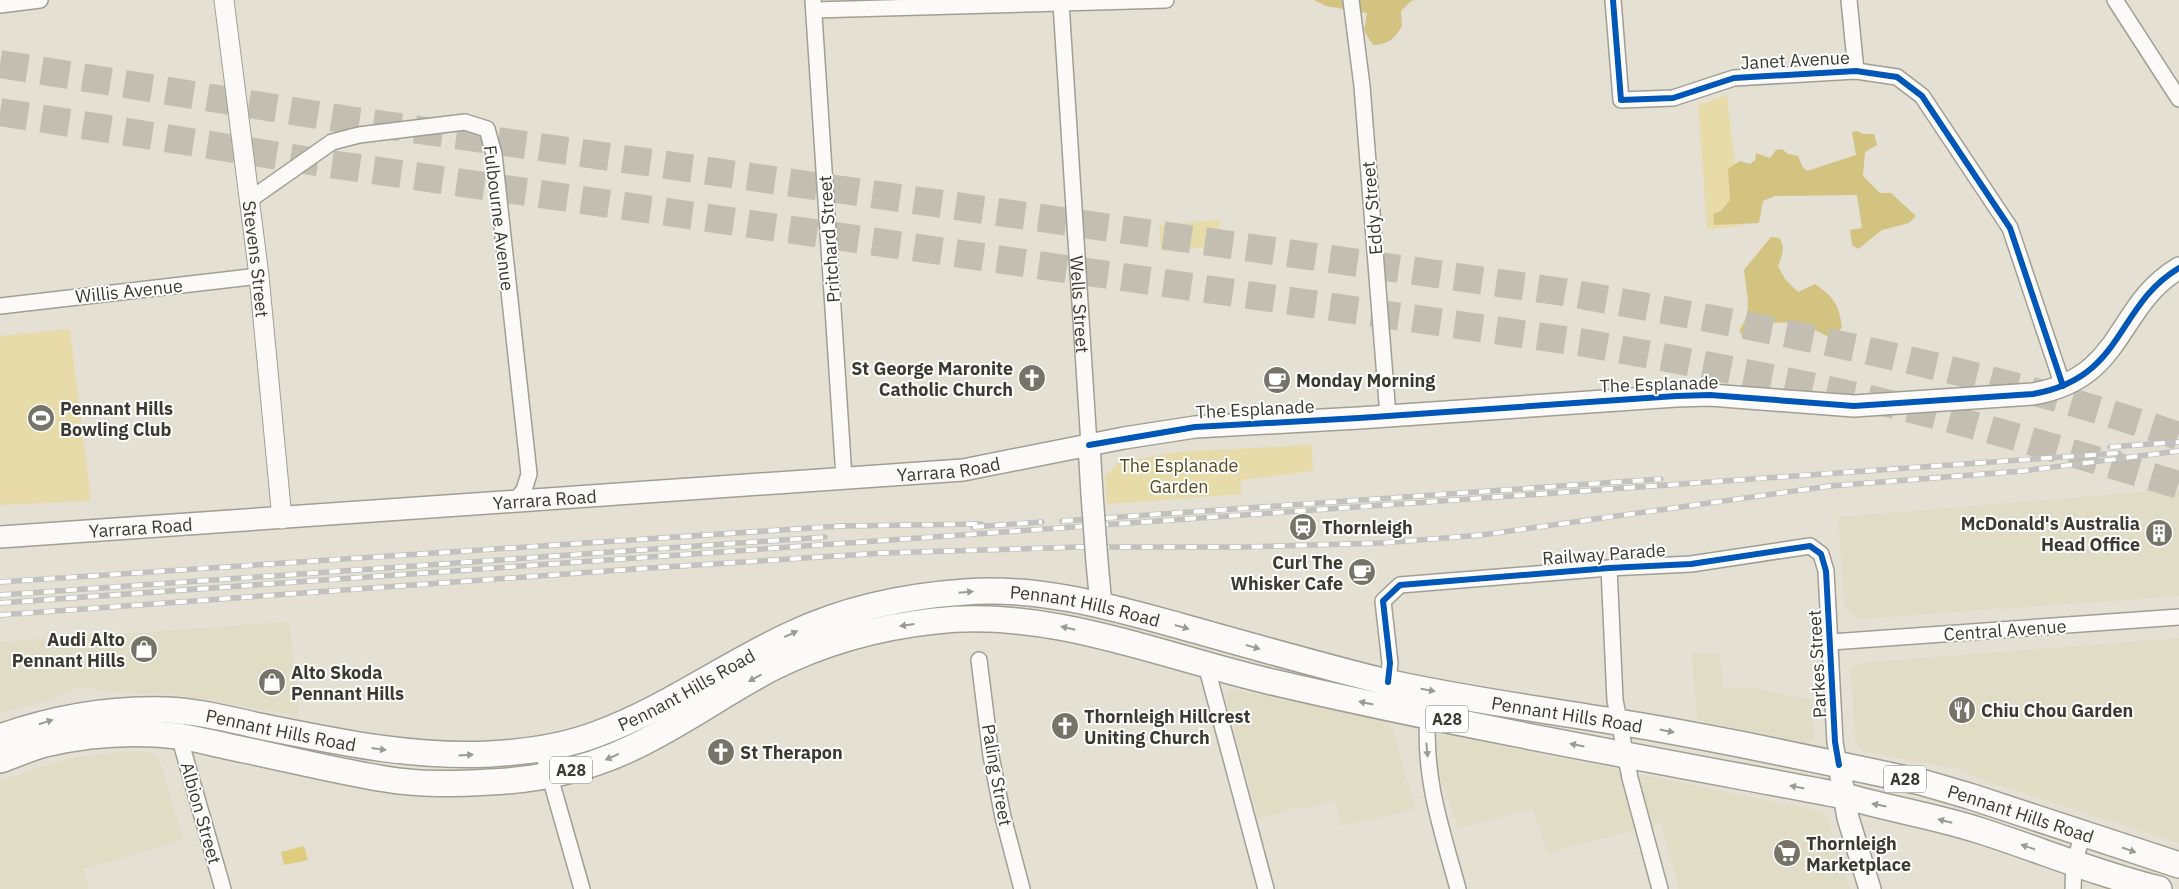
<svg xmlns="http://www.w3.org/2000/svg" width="2179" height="889" font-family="'IBM Plex Sans',sans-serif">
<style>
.built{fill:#e1dcc5}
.green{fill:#e7dba9}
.forest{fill:#d2c381}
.water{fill:#dfcd7e}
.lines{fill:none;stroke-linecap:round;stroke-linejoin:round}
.motorway-tunnel{stroke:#c2bfb2;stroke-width:28;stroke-dasharray:28 14;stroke-linecap:butt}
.minor-casing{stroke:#a19e94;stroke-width:18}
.tertiary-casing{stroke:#a19e94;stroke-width:21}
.secondary-casing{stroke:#a19e94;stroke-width:24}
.trunk-casing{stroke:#a19e94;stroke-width:28}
.minor{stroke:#fbfaf8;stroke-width:15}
.tertiary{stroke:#fbfaf8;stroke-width:19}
.secondary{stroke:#fbfaf8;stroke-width:21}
.trunk{stroke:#fbfaf8;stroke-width:25}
.rail-casing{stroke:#c1c1bd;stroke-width:5.5}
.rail{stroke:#fff;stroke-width:4;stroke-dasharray:11;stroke-linecap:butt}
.secondary-bridge-casing{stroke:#a19e94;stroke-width:24;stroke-linecap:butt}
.secondary-bridge{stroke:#fbfaf8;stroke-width:21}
.cycleway-casing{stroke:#fff;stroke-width:9}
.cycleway{stroke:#0057b8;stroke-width:6}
.oneway{fill:#9b9a94}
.labels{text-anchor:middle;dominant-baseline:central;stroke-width:4;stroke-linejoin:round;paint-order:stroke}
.shield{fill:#fff;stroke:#76746e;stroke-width:1}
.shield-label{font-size:16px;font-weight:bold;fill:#3b3930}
.street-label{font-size:18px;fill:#3b3930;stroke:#fff}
.poi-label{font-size:18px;font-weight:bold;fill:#3b3930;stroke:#fff;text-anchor:start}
.park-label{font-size:18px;fill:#564c20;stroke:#fff}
</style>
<rect width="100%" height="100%" fill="#e4e0d3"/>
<!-- built -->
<g class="built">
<polygon points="2179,489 2179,596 1857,619 1845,608 1838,517"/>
<polygon points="289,622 299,716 179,695 121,693 81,687 46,701 0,713 0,642"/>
<polygon points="2179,638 2179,843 1989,782 1957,769 1862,751 1856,745 1851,668 1860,663"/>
<polygon points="1692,653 1720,653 1723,687 1747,687 1812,700 1814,740 1808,743 1697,720"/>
<polygon points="1231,689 1384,721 1393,729 1415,809 1342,826 1334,800 1312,807 1299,807 1258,819 1225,695"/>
<polygon points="1440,734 1825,812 1850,889 1679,889 1661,823 1547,853 1533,809 1459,828 1434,761"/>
<polygon points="125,751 146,752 159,759 183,840 83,869 89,889 0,889 0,782 27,771 72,758"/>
</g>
<!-- green -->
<g class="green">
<polygon points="1727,95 1742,226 1707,229 1698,105"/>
<polygon points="1219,220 1222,246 1161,251 1159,225"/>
<polygon points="70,329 91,501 0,505 0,336"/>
<polygon points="1312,445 1313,471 1241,480 1241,494 1107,504 1105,476 1118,463 1177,452"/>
</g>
<!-- forest -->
<g class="forest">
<path d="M1314,0H1417L1411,1L1401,11L1402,26C1395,38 1388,45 1373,45L1364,31L1367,13L1326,6Z"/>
<polygon points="1857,131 1863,134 1874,134 1877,145 1865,152 1863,176 1880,193 1891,193 1916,216 1909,223 1882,230 1858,249 1852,245 1850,230 1862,228 1857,195 1775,196 1763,201 1759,223 1714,225 1713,214 1721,211 1730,200 1728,169 1740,161 1750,164 1755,160 1756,153 1770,158 1776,150 1782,149 1788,154 1798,156 1803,168 1807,171 1856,155 1852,132"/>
<path d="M1771,237L1779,238C1786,247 1782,257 1778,266L1785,279L1798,292L1815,284C1833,296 1840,306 1842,328L1829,337L1798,322L1772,323L1763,333L1751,340L1744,338L1739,331C1754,310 1746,294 1744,270Z"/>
</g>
<!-- water -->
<polygon class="water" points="304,846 308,860 284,865 281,852"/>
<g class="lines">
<!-- motorway-tunnel -->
<g class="motorway-tunnel">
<path d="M0,64L349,120L1563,292C1770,328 1979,368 2179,436"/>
<path d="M0,112L330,164L1585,343C1679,360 1772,377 1865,398C1971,422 2075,454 2179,485"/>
</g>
<!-- minor casing -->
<g class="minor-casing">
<g id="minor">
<polyline points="813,0 844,478"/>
<polyline points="1351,0 1362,86 1388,416"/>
<polyline points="1613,0 1621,100 1673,98 1734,78 1856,71 1897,77 1922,96 2010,228 2063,386"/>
<polyline points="1849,0 1856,71"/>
<polyline points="2115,0 2179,99"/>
<path id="s1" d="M1061,3L1089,445"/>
<polyline points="0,5 40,0"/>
<polyline points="814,10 1166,0"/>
<polyline points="248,201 332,142 359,135 465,122 487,129 494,154 529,474 524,490 514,502"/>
<polyline points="0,306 259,276"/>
<polyline points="1609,568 1615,700 1630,778 1660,889"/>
<polyline points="1831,642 2179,617"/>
<polyline points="979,660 991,756 1003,817 1022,889"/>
<polyline points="1206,665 1266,889"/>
<polyline points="1388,682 1390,663 1383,601 1400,585 1609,568 1691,564 1810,546 1821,554 1826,571 1835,742 1839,765"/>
<path d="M1428,715C1423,778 1442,830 1458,889"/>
<polyline points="179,736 223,889"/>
<polyline points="542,749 582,889"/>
<polyline points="2073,889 2074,863 2083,834"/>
</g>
</g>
<!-- tertiary casing -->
<g class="tertiary-casing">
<g id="tertiary">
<path id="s2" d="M224,0L259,276L282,519"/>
</g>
</g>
<!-- secondary casing -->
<g class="secondary-casing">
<g id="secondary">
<polyline points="1089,445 1092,494"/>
<path id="s3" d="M0,537L963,470L1124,438L1195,427L1359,418L1676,396L1710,395L1854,406L2033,394C2125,378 2115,306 2179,268"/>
<polyline points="1097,562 1101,605"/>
<polyline points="1839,765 1848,818 1870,889"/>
</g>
</g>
<!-- trunk casing -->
<g class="trunk-casing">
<g id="trunk">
<path id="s4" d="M0,737C54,718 108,708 166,710C198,711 232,720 264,727C339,742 413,758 490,754C527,752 563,747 597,734C666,709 726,664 792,634C845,609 907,596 965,592C1039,586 1111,607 1180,626C1248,645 1314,664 1382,681C1460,699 1540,709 1618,722C1719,738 1820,761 1921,782L1969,796L2179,865"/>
<path d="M0,760C15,755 30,748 45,744C87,734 135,731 178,736C197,739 216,744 235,748C285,758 335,771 385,779C420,785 455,784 490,782C541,780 592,768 638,745C683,723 725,693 770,669C821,643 878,627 935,621C1052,608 1160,656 1272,682C1461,726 1654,760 1845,796C1889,809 1934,816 1978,830C2038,849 2097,874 2159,889"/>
</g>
</g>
<!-- minor -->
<use href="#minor" class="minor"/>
<!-- tertiary -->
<use href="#tertiary" class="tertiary"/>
<!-- secondary -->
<use href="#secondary" class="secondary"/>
<!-- trunk -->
<use href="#trunk" class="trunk"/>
<!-- rail casing -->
<g class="rail-casing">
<g id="rail">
<polyline points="2110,447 2179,442"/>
<polyline points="1062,521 1661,479"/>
<polyline points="973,527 1042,522"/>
<polyline points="0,582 841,526 981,524"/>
<polyline points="0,595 825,537"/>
<polyline points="0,603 2119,453"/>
<polyline points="0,615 635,569 883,553 1080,547 1244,547 1381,543 1482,535 1830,486 2023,471 2179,451"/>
</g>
</g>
<!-- rail -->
<use href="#rail" class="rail"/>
<!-- secondary-bridge casing -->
<g class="secondary-bridge-casing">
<polyline id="secondary-bridge" points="1092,494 1097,562"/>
</g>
<!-- secondary-bridge -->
<use href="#secondary-bridge" class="secondary-bridge"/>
<!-- cycleway casing -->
<g class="cycleway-casing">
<g id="cycleway">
<polyline points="1613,0 1621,100 1673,98 1734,78 1856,71 1897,77 1922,96 2010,228 2063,386"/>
<path d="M1089,445L1195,427L1359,418L1676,396L1710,395L1854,406L2033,394C2125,378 2115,306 2179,268"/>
<polyline points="1388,682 1390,663 1383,601 1400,585 1609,568 1691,564 1810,546 1821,554 1826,571 1835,742 1839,765"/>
</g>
</g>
<!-- cycleway -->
<use href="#cycleway" class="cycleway"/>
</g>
<!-- one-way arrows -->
<defs><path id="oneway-solid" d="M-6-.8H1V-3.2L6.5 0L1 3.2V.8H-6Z" transform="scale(1.25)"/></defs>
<g class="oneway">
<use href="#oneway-solid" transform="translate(966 592) rotate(-5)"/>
<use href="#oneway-solid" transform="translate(907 625) rotate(172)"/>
<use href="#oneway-solid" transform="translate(1182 627) rotate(16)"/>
<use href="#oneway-solid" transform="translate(1068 628) rotate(-167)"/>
<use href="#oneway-solid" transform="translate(791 634) rotate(-25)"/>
<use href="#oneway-solid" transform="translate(1253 647) rotate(16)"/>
<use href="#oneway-solid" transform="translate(755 678) rotate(151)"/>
<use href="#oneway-solid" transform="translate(1428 690) rotate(10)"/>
<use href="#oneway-solid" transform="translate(1366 703) rotate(-168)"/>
<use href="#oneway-solid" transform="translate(46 722) rotate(-18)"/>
<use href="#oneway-solid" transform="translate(1667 731) rotate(11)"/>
<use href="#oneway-solid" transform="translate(1577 745) rotate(-169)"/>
<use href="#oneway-solid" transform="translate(379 749) rotate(8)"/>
<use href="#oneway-solid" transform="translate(1427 750) rotate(85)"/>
<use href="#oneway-solid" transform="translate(466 755) rotate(-3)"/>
<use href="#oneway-solid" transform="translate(612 757) rotate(156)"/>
<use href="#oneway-solid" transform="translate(1797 787) rotate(-169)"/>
<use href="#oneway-solid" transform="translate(1879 805) rotate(-169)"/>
<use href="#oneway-solid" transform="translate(1945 821) rotate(-166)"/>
<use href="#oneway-solid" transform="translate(2028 847) rotate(-161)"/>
<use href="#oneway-solid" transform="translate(2129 850) rotate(19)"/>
</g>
<!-- icons -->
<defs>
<g id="church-disc" transform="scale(1.4375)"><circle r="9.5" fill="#767369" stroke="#fff"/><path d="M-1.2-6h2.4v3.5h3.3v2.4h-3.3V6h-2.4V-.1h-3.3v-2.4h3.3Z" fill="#fff"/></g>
<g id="cafe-disc" transform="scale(1.4375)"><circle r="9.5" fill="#767369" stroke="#fff"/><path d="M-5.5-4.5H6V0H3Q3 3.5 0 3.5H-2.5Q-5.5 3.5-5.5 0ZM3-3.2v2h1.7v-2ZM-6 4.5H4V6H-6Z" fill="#fff"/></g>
<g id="stadium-disc" transform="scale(1.4375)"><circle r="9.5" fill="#767369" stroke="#fff"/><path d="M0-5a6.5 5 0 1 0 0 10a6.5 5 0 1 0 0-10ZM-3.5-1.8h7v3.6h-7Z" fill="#fff"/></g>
<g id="station-disc" transform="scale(1.4375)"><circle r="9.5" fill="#767369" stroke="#fff"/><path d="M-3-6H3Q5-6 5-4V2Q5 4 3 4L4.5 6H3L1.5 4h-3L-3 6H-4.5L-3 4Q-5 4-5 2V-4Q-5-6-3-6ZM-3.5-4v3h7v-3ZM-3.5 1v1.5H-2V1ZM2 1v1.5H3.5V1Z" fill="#fff"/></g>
<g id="building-disc" transform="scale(1.4375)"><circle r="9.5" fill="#767369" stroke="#fff"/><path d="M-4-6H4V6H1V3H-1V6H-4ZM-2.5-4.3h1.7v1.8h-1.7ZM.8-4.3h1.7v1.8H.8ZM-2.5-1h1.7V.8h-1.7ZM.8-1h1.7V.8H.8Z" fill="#fff"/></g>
<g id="shop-disc" transform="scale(1.4375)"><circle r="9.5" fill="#767369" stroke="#fff"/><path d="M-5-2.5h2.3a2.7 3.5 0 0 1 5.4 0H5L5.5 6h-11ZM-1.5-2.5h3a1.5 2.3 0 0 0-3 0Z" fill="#fff"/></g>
<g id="restaurant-disc" transform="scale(1.4375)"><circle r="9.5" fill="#767369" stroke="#fff"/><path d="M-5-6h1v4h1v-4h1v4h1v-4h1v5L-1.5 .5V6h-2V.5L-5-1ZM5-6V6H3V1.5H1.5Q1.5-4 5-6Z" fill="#fff"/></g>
<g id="supermarket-disc" transform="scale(1.4375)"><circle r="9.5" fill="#767369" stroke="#fff"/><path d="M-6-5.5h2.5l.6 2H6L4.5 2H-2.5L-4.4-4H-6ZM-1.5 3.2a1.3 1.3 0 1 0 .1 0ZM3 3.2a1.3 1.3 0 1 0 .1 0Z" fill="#fff"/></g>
</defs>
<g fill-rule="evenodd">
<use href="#church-disc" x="1032" y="378"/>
<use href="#cafe-disc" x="1277" y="380"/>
<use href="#stadium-disc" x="41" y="418"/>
<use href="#station-disc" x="1303" y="527"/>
<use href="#building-disc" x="2159" y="533"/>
<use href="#cafe-disc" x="1362" y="572"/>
<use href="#shop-disc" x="144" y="649"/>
<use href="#shop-disc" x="272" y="682"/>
<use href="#restaurant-disc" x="1962" y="710"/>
<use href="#church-disc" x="1065" y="726"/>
<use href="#church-disc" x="721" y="752"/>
<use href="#supermarket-disc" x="1787" y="853"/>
</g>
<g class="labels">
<!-- shield labels -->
<g class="shield">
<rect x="1426" y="705.5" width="42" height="27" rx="4"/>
<rect x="550" y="756.5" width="42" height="27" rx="4"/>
<rect x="1884" y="765.5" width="42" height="27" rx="4"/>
</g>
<g class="shield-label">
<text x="1447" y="719">A28</text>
<text x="571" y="770">A28</text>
<text x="1905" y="779">A28</text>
</g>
<!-- street labels -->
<g class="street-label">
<text transform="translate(1795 60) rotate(-3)">Janet Avenue</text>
<text transform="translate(1372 208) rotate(-95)">Eddy Street</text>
<text transform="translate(499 218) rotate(83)">Fulbourne Avenue</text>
<text transform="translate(829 239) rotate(-94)">Pritchard Street</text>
<text stroke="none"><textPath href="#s2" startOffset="261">Stevens Street</textPath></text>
<text transform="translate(129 291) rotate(-6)">Willis Avenue</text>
<text stroke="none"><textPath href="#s1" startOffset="302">Wells Street</textPath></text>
<text transform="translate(1659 384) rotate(-2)">The Esplanade</text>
<text transform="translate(1255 409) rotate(-3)">The Esplanade</text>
<text stroke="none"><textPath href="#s3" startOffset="951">Yarrara Road</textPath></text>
<text stroke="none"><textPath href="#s3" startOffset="546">Yarrara Road</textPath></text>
<text stroke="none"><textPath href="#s3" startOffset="141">Yarrara Road</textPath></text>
<text transform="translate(1604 554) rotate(-4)">Railway Parade</text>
<text stroke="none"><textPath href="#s4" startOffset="1126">Pennant Hills Road</textPath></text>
<text transform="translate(2005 630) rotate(-4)">Central Avenue</text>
<text transform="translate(1817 664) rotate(-93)">Parkes Street</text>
<text stroke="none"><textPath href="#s4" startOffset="706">Pennant Hills Road</textPath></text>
<text stroke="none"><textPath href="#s4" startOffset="1621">Pennant Hills Road</textPath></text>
<text stroke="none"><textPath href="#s4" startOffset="286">Pennant Hills Road</textPath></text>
<text transform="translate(997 775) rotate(80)">Paling Street</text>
<text transform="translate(201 813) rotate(74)">Albion Street</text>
<text stroke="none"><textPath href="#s4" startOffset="2086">Pennant Hills Road</textPath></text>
</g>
<!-- poi labels -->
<g class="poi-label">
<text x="1013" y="368" text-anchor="end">St George Maronite<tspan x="1013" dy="21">Catholic Church</tspan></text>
<text x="1296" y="380">Monday Morning</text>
<text x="60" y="408">Pennant Hills<tspan x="60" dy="21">Bowling Club</tspan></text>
<text x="2140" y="523" text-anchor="end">McDonald's Australia<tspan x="2140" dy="21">Head Office</tspan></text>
<text x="1322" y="527">Thornleigh</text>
<text x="1343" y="562" text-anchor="end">Curl The<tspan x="1343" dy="21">Whisker Cafe</tspan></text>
<text x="125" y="639" text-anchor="end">Audi Alto<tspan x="125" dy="21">Pennant Hills</tspan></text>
<text x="291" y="672">Alto Skoda<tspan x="291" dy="21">Pennant Hills</tspan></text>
<text x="1981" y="710">Chiu Chou Garden</text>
<text x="1084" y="716">Thornleigh Hillcrest<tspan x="1084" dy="21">Uniting Church</tspan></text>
<text x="740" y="752">St Therapon</text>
<text x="1806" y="843">Thornleigh<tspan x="1806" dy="21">Marketplace</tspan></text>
</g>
<!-- park labels -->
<g class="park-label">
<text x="1179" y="465">The Esplanade<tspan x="1179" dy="21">Garden</tspan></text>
</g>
</g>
</svg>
